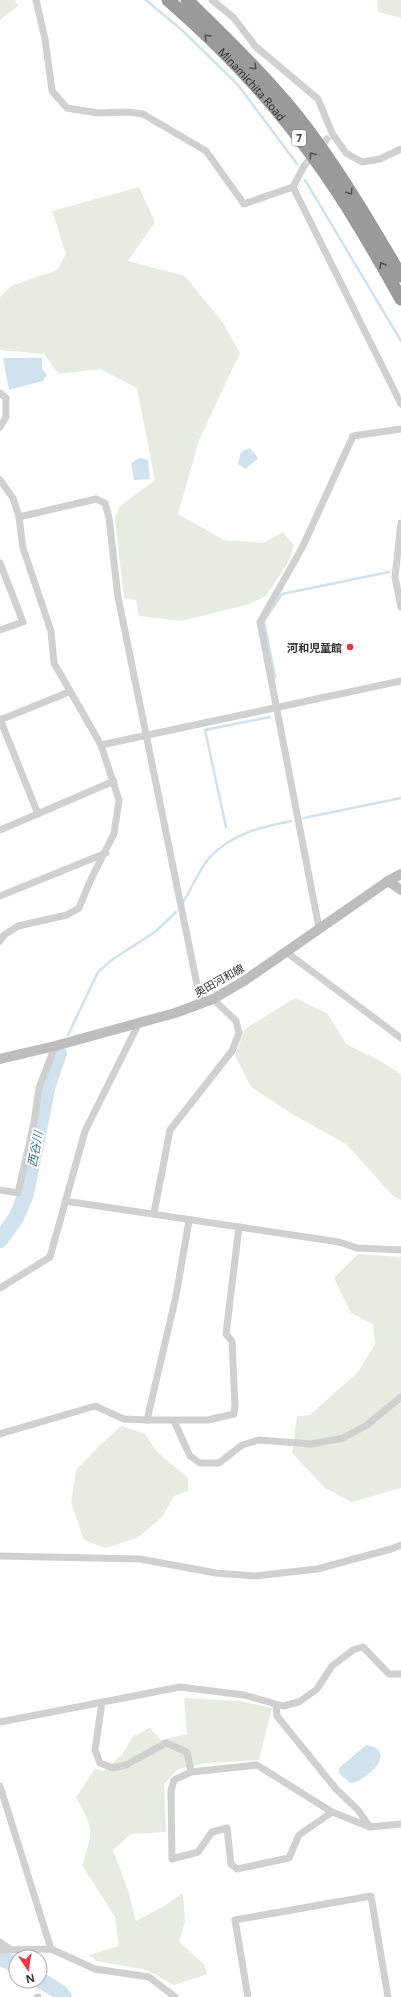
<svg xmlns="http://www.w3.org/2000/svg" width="401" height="1997" font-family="'Noto Sans','Noto Sans JP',sans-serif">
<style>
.green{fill:#e6ecdf}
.water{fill:#cfe2ee}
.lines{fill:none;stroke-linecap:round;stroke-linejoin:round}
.stream{stroke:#cfe2ee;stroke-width:2.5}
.river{stroke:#cfe2ee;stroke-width:16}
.minor-tunnel{stroke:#d6d6d6;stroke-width:7;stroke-dasharray:7 3.5;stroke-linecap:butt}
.minor{stroke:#d0d0d0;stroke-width:7}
.secondary{stroke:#bdbdbd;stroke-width:10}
.motorway{stroke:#9a9a9a;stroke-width:13}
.oneway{stroke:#525252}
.poi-dot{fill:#e63946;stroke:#fff;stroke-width:1.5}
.labels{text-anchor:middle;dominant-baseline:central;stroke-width:4;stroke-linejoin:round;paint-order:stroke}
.shield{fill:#fff;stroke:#707070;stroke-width:1}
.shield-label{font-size:10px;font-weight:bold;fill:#333}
.street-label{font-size:11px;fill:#333;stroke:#fff}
.poi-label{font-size:11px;font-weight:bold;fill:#333;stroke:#fff;text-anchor:end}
.water-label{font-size:12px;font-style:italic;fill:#3f7597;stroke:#fff}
</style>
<rect width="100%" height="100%" fill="#fff"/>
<!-- green -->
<g class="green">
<polygon points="0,0 15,0 18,6 0,20"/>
<polygon points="377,0 401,0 401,18 378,12"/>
<polygon points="139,187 155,222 128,261 185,276 223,323 240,353 199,440 178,514 224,540 263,543 283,532 294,545 288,563 266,596 249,604 182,621 139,616 136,600 124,598 115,519 119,507 155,480 137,388 100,369 59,374 44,354 0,350 0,297 11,286 57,270 66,254 52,211"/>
<polygon points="295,998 328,1014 346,1044 377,1059 401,1074 401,1200 394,1197 346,1144 294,1115 251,1087 235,1055 245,1029"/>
<polygon points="358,1254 401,1257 401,1488 352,1502 325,1488 292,1453 297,1416 310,1415 358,1372 375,1344 373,1324 351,1313 334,1278"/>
<polygon points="122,1426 145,1434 157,1452 188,1478 188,1491 174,1496 162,1517 137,1538 106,1548 84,1540 71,1503 76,1470 100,1445"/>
<path d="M184,1698L240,1701L272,1708L259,1760L206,1763L178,1769L164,1784L166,1832L131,1834L113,1850L128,1890L136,1921L164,1906L183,1893L185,1921L179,1942L204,1964L207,1974L174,1985L147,1970L97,1961L89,1955L119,1946L115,1917L82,1865C93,1833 94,1827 76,1798L95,1768L103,1771L122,1755L133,1736L150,1728L161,1740L187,1734Z"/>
</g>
<!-- water -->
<g class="water">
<polygon points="3,358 42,358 42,368 47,375 43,381 9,390"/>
<polygon points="250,448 258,458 246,469 238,464 241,452"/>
<polygon points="140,458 148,460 150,479 134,480 131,463"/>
<path d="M366,1745C401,1751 364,1783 350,1783L339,1773V1768Z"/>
</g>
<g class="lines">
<!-- stream -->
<g class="stream">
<polyline points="146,0 183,31 238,85 297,164"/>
<polyline points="305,180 401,341"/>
<polyline points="275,677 264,621 282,594 389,572"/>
<polyline points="304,818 401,798"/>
<polyline points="226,827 205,730 270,717"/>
<path d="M184,901C192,887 200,868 211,856C233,833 262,827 291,821"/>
<polyline points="68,1035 98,972 113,959 155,932 176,912"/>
</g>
<!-- river -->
<g class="river">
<polyline points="0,1240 16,1218 26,1194 48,1085 59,1053"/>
<polyline points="0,1957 16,1966"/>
<polyline points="40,1980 60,1992 64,1997"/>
</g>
<!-- minor-tunnel -->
<polyline class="minor-tunnel" points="304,166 332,133"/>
<!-- minor -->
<g class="minor">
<polyline points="36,0 45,39 52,91 67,108 98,113 128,112 143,114 206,151 244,204 293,187 304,166"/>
<polyline points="212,0 234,18 255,46 318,99 332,133 346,153 362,162 380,159 401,149"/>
<polyline points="293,187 401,404"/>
<polyline points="0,393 6,398 6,417 0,427"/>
<polyline points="0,480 13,498 19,517 23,548 51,631 54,663 101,745 119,800 114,834 91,879 79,908 67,915 18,926 4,935 0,941"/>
<polyline points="19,517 96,499 105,503 109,518 118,597 201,1004"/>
<polyline points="401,523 395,577 401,607"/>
<polyline points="0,563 23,622 0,630"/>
<polyline points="0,719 38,814"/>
<polyline points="0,720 69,692"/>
<polyline points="101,745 401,681"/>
<polyline points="0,830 114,781"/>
<polyline points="0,896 106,853"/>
<polyline points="319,928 260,622 302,548 353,436 401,429"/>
<polyline points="286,952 401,1038"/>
<polyline points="0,1190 18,1193 34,1123 39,1088 55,1046"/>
<polyline points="65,1201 339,1242 357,1248 401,1250"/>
<polyline points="154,1213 170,1130 232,1051 239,1033 236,1021 213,999"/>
<polyline points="0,1288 50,1257 85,1131 139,1023"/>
<polyline points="147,1420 176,1296 189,1221"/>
<polyline points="174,1421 190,1456 200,1463 219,1463 242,1445 259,1440 311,1444 343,1438 367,1425 401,1397"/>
<polyline points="0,1434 95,1406 124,1419 147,1420 208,1420 234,1414 235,1405 232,1341 226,1334 239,1227"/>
<polyline points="0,1556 140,1559 216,1573 255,1576 317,1569 391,1549 401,1545"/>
<polyline points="102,1702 95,1750 100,1763 113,1768 126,1765 166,1743 187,1752 191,1772"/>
<polyline points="276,1705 277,1716 336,1789 358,1810 370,1827 401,1824"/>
<polyline points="0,1722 180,1687 244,1695 283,1706 299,1702 317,1689 332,1666 353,1650 363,1647 389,1674 401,1674"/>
<polyline points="0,1786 51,1949"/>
<polyline points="332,1812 299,1835 289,1858 237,1869 231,1864 227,1828 212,1832 198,1852 172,1859 171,1791 174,1780 191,1772 257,1765 332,1812 370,1827"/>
<polyline points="0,1942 10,1949"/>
<polyline points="0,1950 51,1949 95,1969 149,1977 175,1997"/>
<polyline points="37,1997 38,1997"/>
<polyline points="248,1997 235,1920 371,1896 388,1997"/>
</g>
<!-- secondary -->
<g class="secondary">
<polyline points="388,881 401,874"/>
<polyline points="0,1059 55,1046 175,1013 213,999 244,981 388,881 401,890"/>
</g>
<!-- motorway -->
<g class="motorway">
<path id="s1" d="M168,0C220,45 270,98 311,154C345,200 373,249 401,299"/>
<path d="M187,0C224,36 261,72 294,112C335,163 368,220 401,276"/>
</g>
</g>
<!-- one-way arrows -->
<defs><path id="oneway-chevron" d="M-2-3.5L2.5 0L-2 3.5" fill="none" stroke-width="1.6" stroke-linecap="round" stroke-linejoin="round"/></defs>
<g class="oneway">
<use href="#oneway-chevron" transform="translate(207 37) rotate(-136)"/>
<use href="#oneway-chevron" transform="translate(254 67) rotate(45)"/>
<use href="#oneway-chevron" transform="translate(312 155) rotate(-126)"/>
<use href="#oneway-chevron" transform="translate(350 192) rotate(57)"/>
<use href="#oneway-chevron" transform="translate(382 265) rotate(-119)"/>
</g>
<!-- markers -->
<circle class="poi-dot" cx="350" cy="647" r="4"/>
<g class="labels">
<!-- shield labels -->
<rect class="shield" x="292" y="130" width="14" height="16" rx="3"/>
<g class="shield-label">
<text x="299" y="138">7</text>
</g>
<!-- street labels -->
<g class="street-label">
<text stroke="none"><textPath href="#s1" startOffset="119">Minamichita Road</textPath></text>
<text transform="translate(219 980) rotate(-29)">奥田河和線</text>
</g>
<!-- poi labels -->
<g class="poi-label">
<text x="342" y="647">河和児童館</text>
</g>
<!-- water labels -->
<g class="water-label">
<text transform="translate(35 1149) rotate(-79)">西谷川</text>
</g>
</g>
<!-- north arrow -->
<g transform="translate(28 1969) rotate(167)"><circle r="19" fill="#ffffff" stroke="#adadad"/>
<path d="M0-3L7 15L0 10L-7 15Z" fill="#e63946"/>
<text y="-6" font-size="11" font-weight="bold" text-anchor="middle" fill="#333333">N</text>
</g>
</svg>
